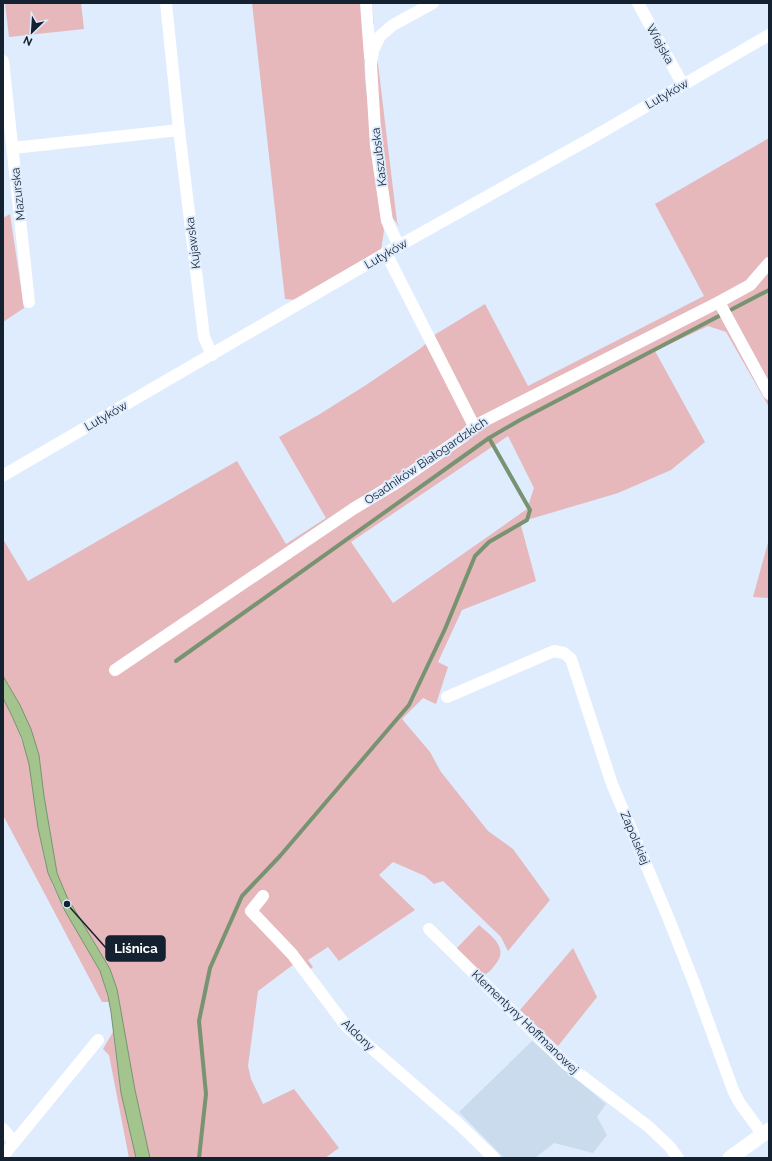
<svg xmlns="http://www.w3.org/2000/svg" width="772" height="1161" font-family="Raleway,sans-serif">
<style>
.built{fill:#cbdbee}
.green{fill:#e6b7bb;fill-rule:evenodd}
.water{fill:#a3c48d;stroke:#789371}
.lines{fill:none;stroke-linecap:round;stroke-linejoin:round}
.stream{stroke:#789371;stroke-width:4}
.minor{stroke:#fff;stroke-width:12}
.tertiary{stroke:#fff;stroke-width:15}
.labels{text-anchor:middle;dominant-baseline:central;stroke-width:4;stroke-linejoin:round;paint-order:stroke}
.street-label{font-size:12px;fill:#142130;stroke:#deecfd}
.leader{fill:none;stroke:#142130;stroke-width:1.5}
.callout-dot{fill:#142130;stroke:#deecfd;stroke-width:1.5}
.callout{fill:#142130;stroke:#142130;stroke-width:1.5}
.callout-label{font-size:13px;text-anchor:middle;font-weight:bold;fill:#fff}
</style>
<rect width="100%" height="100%" fill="#deecfd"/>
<!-- built -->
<polygon class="built" points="532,1041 606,1104 597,1117 607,1135 593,1153 554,1143 535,1158 504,1158 459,1112"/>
<!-- green -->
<g class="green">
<polygon points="5,3 81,3 84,29 9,37"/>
<polygon points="252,3 372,3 374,25 363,28 365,79 379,201 384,231 381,250 296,300 285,299"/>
<polygon points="378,54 378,64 397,222 400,227 391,216 386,193 375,75"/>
<path d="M769,138V407L726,332L708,326L655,351L705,442L671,470L618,493L520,522L536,581L462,610L438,662L448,667L436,704L423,698L402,719L430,752L441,772L488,831L513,849L550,900L508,951L501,937L443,881L434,884L425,876L393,862L379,875L415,910L339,961L328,947L308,960L313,967L302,976L294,964L258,991L248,1066L251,1079L263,1104L294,1089L339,1148L325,1158H150L135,1090L117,989L110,969L67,897L57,873L44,796L39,755L20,705L3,676V539L28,581L237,461L286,544L326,518L279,437L320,414L366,385L421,348L436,334L485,304L528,386L704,296L655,204ZM508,436L534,488L527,509L393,603L351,542Z"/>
<polygon points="10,214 24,308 3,322 3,218"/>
<polygon points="769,539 769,598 753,597"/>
<polygon points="3,698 12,716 25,749 29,764 38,828 45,861 52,884 65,911 100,971 109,1002 102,1002 3,815"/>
<path d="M479,925C491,936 510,948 495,965C491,970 489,973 483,975L455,950Z"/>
<polygon points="573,948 597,997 558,1046 520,1010"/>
<polygon points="113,1032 121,1093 136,1158 129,1158 109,1055 103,1049"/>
</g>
<!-- water -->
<polygon class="water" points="3,676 20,705 31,729 39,755 44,796 57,873 67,897 110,969 117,989 135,1090 150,1158 136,1158 121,1093 111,1012 108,996 100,971 65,911 48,873 38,828 29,764 22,739 12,716 3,698"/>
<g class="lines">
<!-- stream -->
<g class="stream">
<polyline points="176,661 489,438 520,420 769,290"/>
<polyline points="199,1158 206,1094 199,1021 210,968 242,896 280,856 409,705 445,629 475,556 489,542 527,520 530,510 489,438"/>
</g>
<!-- minor -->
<g class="minor">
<polyline points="166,3 179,130 204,337 212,355"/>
<polyline points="366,3 370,56"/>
<polyline points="638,3 683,85"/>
<polyline points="3,61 29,302"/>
<polyline points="13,148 179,130"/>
<polyline points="399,246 387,221 376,146 371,65 373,51 380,36 393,25 433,3"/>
<polyline points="386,253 474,426"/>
<polyline points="719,302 769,394"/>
<polyline points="4,475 386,253 595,136 769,35"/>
<polyline points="115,670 353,509 396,483 464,436 474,426 719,302 750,285 769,263"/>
<polyline points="447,697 554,651 564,653 571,659 612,784 668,917 694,983 733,1090 739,1102 763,1135"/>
<polyline points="263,896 251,911 292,954 346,1026 460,1125 494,1158"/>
<polyline points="429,929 565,1063 649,1127 670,1147 678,1158"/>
<polyline points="3,1129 14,1142"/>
<polyline points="3,1156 98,1040"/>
</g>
<!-- tertiary -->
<polyline class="tertiary" points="730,1158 769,1130"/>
</g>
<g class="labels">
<!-- street labels -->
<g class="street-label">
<text transform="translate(660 44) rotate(61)">Wiejska</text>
<text transform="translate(667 94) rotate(-30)">Lutyków</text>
<text transform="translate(379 157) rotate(-97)">Kaszubska</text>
<text transform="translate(18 194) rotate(-96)">Mazurska</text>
<text transform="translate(193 243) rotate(-97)">Kujawska</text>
<text transform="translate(386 254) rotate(-30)">Lutyków</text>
<text transform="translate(106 416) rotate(-30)">Lutyków</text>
<text transform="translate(426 461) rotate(-34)">Osadników Białogardzkich</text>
<text transform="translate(635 838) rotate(67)">Zapolskiej</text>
<text transform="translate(525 1022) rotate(44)">Klementyny Hoffmanowej</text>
<text transform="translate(358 1035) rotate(44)">Aldony</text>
</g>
</g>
<!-- callouts -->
<path class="leader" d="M67 904L106 948"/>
<circle class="callout-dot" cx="67" cy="904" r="4"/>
<rect class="callout" x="106" y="936" width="59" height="25" rx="4"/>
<g class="callout-label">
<text x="136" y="953">Liśnica</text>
</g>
<!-- border -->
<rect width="772" height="1161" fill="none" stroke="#142130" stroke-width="8"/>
<!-- north arrow -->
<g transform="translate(32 32) rotate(205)" stroke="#deecfd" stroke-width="3" paint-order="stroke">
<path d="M0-3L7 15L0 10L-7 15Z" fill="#142130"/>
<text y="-6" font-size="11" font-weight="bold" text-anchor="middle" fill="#142130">N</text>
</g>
</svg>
